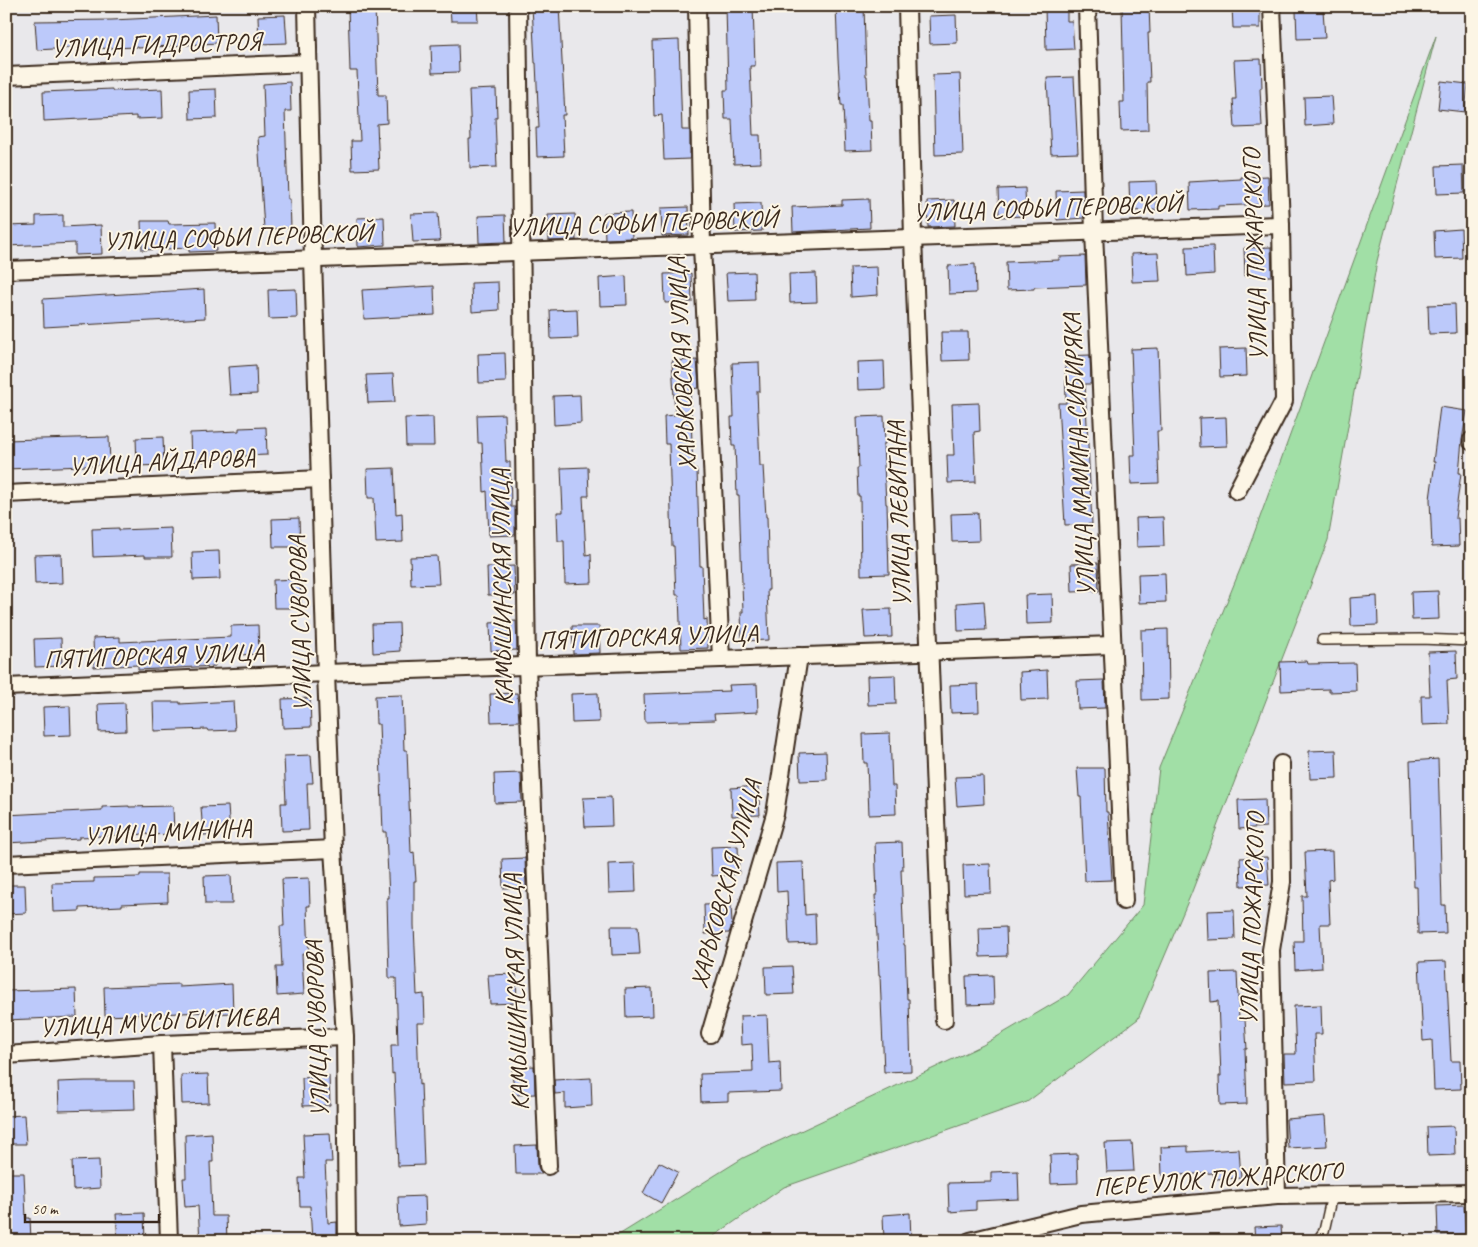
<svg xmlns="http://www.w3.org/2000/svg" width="1478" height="1247" font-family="Caveat,sans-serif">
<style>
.green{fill:#a1dfa6;stroke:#6e8462}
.building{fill:#bcc9fa;stroke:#3b2a1e}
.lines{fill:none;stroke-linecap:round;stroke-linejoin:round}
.service-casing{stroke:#3b2a1e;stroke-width:12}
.minor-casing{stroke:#3b2a1e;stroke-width:20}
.service{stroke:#fcf5e5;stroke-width:9}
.minor{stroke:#fcf5e5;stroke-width:16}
.labels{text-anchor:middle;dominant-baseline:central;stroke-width:4;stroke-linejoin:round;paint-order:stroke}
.street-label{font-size:25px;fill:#3b2a1e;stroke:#fcf5e5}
</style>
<rect width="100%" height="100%" fill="#e9e8eb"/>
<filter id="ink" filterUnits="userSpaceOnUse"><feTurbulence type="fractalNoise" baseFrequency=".02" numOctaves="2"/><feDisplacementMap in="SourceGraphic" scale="10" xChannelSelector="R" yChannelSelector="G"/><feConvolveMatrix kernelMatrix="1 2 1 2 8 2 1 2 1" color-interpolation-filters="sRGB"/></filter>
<g filter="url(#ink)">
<!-- green -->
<polygon class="green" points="1436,36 1377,261 1328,540 1191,894 1138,1019 1027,1102 784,1187 707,1241 609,1241 743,1158 983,1045 1068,995 1143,905 1159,768 1248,550"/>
<!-- building -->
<g class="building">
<polygon points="348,6 375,6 378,95 386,95 387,123 377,124 379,169 352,170 351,141 360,141 357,71 350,71"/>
<polygon points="450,6 477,6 478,21 451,21"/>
<polygon points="532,6 559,6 565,115 562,115 564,156 537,157 536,128 539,128 536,63 535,63"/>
<polygon points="726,6 753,6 755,66 750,66 753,135 760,135 761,163 734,164 732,119 725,119 724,90 728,90"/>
<polygon points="836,6 864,6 866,76 867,76 869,121 871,121 872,150 845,151 843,105 841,105 838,59"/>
<polygon points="1045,6 1067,6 1067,21 1072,21 1074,49 1046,50"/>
<polygon points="1122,6 1149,6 1150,33 1148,33 1150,82 1147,82 1148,130 1121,131 1120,102 1124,102"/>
<polygon points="1232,6 1260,6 1260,28 1233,28"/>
<polygon points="1323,10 1325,38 1297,39 1296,11"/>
<polygon points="216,15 217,43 138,48 138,47 86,49 86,47 37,50 35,21 112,20"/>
<polygon points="285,15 287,43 259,44 258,16"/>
<polygon points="956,15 957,43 930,44 929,16"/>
<polygon points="679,40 682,130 690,130 690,159 664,160 662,115 654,116 652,41"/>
<polygon points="458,44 459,72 432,73 431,45"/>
<polygon points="1261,59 1262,88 1260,88 1262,127 1235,128 1233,99 1236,99 1234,60"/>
<polygon points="960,74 963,154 935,155 933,75"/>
<polygon points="1074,77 1078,153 1051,154 1047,78"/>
<polygon points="1441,81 1468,84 1465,112 1438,109"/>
<polygon points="290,82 291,111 285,111 288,199 290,199 291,228 264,229 258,137 265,136 263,84"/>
<polygon points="112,89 112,91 162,89 163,118 136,119 136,116 44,121 43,92"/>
<polygon points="216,89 217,118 190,119 189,90"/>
<polygon points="496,89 497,117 495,117 497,167 470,168 469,139 471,139 469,90"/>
<polygon points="1331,96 1333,124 1305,126 1304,97"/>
<polygon points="1463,165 1464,193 1437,194 1436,166"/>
<polygon points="1268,176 1269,204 1218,206 1218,209 1190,210 1189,182 1241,179 1241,177"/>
<polygon points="1156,181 1157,210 1130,211 1129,182"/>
<polygon points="1025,188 1026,216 999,217 998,189"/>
<polygon points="1083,190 1084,218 1057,220 1056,191"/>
<polygon points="869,199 870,228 793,232 792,207 842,205 842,200"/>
<polygon points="954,200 955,226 928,227 927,201"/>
<polygon points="761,203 762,231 735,232 734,204"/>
<polygon points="688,207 689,235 662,236 661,208"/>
<polygon points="631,212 632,238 605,239 604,213"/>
<polygon points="438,213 440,241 413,242 411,214"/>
<polygon points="575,214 576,240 549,241 548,215"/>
<polygon points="63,215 63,227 101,225 102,254 75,255 75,243 6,246 6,226 36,225 36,216"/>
<polygon points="505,215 506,242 479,243 478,216"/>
<polygon points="384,217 385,245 358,247 357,218"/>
<polygon points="141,221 168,221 169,224 215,223 216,251 189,252 189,248 142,250"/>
<polygon points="1461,229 1462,258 1435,259 1434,231"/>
<polygon points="1213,246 1214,274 1187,276 1186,247"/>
<polygon points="1271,247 1272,276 1245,276 1244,248"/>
<polygon points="1158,253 1160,281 1132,282 1131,254"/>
<polygon points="1085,256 1086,285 1034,287 1034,289 1007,290 1006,262 1059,260 1059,257"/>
<polygon points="975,264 976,293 949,294 948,266"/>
<polygon points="877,267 878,295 851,297 850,268"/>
<polygon points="754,272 755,300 728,301 726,273"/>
<polygon points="691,273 692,302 665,303 664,274"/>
<polygon points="816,273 817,302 790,303 789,274"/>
<polygon points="626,276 627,305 600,306 599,278"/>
<polygon points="498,282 499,310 472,312 471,283"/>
<polygon points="434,286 435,315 364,319 362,290"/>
<polygon points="204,289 205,318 44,327 43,299"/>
<polygon points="296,289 297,318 269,319 268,290"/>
<polygon points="1455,304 1456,333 1429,334 1428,305"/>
<polygon points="577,309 578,338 551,339 550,310"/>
<polygon points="941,332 968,332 969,360 942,361"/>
<polygon points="1158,348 1161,431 1157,431 1159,483 1131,484 1130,455 1135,455 1131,349"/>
<polygon points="1246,348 1247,376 1220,377 1219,349"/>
<polygon points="505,353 506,382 479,383 478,354"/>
<polygon points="1090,355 1091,384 1085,384 1092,524 1065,525 1058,403 1066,403 1065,356"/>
<polygon points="697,360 699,388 690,389 693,470 697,470 700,566 702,566 704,620 707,619 708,648 681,649 679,595 676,595 674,546 672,546 669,444 665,444 664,416 675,415 672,361"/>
<polygon points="884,361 885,389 858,390 857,362"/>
<polygon points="759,362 760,391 757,391 760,466 763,466 766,517 767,517 769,590 767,590 769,640 742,641 741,612 743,612 739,495 737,495 735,446 732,446 731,417 734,417 732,363"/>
<polygon points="256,365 257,394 230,395 228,367"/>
<polygon points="393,374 395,402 368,403 366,375"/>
<polygon points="580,395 581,423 554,425 553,396"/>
<polygon points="979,403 980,431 974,432 976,482 948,483 947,455 954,455 952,404"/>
<polygon points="1440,407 1467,411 1462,440 1459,473 1461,473 1455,518 1458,518 1459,546 1432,547 1430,499 1435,462 1433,462"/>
<polygon points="504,414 506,462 510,462 511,507 515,507 515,535 489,536 487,491 484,492 482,443 478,443 477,415"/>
<polygon points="884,416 885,444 883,444 886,504 887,504 889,574 861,575 860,496 858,496 857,468 859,468 857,417"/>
<polygon points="433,417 434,446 406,446 405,418"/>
<polygon points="1226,417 1227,446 1200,447 1199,418"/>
<polygon points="266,427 267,455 218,457 218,460 191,462 190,433 239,431 239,428"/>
<polygon points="109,437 110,465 6,469 6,440"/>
<polygon points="163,437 164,465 137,466 136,438"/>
<polygon points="588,467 589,496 583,496 586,555 591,554 592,583 565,584 564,541 558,541 557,512 563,512 561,468"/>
<polygon points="394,468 396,514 402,513 403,542 376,543 374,498 368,498 367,469"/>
<polygon points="978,513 979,541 952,542 951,514"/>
<polygon points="1163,517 1164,546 1137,547 1136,518"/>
<polygon points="299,518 300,547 273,547 272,519"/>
<polygon points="119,528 119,530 171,528 172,557 145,557 145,555 93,557 92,529"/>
<polygon points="219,551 220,579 193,580 192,552"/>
<polygon points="61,554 62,583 35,584 34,555"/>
<polygon points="437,556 439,584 411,585 410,557"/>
<polygon points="1098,563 1099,591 1072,592 1071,564"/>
<polygon points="514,566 515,595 488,595 487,567"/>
<polygon points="1165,573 1166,602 1139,603 1138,574"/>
<polygon points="300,579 301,608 274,608 273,580"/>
<polygon points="1438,591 1439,619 1412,620 1411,592"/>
<polygon points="1052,594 1053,623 1026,624 1025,595"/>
<polygon points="1377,596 1378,625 1351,626 1350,598"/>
<polygon points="984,601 986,630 958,631 957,603"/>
<polygon points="891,609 892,637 865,638 863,610"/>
<polygon points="516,621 517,650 491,651 490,623"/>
<polygon points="399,623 400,651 373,653 372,624"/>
<polygon points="258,625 259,654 214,656 215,666 138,670 138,665 94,667 93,638 120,637 120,642 231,637 231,626"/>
<polygon points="572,626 599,626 600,653 573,654"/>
<polygon points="1168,629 1169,699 1142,700 1141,630"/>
<polygon points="61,638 62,666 35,667 34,639"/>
<polygon points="1456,651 1457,679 1447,680 1449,724 1422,725 1421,696 1430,696 1428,652"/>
<polygon points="1307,661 1308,664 1355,663 1356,691 1329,692 1329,689 1281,691 1280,662"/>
<polygon points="1047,670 1048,699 1021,700 1020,672"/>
<polygon points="895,675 896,704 868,705 867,676"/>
<polygon points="1104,680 1105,708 1078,709 1077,681"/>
<polygon points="757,684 758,712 714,714 715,720 645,722 644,694 730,691 729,685"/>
<polygon points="978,684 979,712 951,713 950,685"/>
<polygon points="517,693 519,721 491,722 490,694"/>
<polygon points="598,693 599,722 572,723 571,694"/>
<polygon points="402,695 404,750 407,750 411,853 414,852 416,881 414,881 414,925 417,995 424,994 425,1023 417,1023 419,1085 421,1084 424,1165 398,1166 394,1073 392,1074 391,1045 398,1045 396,978 389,978 387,898 389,898 386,832 383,832 379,724 376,724 375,696"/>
<polygon points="310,698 311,727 283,728 282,699"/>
<polygon points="233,701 235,730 208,731 207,729 154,731 153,702 180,702 180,704"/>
<polygon points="125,703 126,731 99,732 98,704"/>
<polygon points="70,706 71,735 44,736 43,707"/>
<polygon points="890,733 892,786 895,786 896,814 869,815 867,763 864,763 863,734"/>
<polygon points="1336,750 1337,778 1310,779 1309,751"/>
<polygon points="826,752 827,780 800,781 799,753"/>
<polygon points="311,755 313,783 307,783 309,830 282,831 281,803 286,803 284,756"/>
<polygon points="1438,759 1442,905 1445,905 1446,933 1418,934 1417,887 1414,887 1410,761"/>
<polygon points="1077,768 1105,768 1106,812 1108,812 1112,880 1085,881 1081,797 1079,797"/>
<polygon points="521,773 522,802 495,803 494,774"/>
<polygon points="983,776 984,804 957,806 955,777"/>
<polygon points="758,786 760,815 732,816 731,788"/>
<polygon points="611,797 612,826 585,827 583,798"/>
<polygon points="1265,799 1266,827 1239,829 1238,800"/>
<polygon points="129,806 129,807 173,806 174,834 147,835 147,834 79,837 79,839 6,843 6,815 102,810 102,807"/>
<polygon points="228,806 230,834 203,835 201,807"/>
<polygon points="902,842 903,870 901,870 904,945 905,945 907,999 909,999 911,1071 884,1072 880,975 879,975 875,895 877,895 875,843"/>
<polygon points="738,846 739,874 712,876 711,847"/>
<polygon points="1332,851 1333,879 1328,880 1330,924 1320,924 1322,968 1295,970 1294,941 1303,941 1302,896 1307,896 1305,852"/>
<polygon points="1267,857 1269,885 1241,886 1240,858"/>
<polygon points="525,858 526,887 503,888 502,859"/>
<polygon points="803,862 805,915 815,914 816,943 789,944 787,891 777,892 776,863"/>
<polygon points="635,863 636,892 609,893 608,864"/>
<polygon points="990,864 991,893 964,894 963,865"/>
<polygon points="140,874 167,874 168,902 122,904 122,906 80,908 80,911 53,912 52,883 94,882 94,878 140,877"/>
<polygon points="231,875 232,904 205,904 204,876"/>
<polygon points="309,878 310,906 307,906 309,954 302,954 304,994 277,996 276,967 282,967 280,926 284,926 282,879"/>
<polygon points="6,885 25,885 26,913 6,914"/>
<polygon points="731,904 732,925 729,933 705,934 704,905"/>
<polygon points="1234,910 1235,939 1208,940 1207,911"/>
<polygon points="611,926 638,926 640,954 612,955"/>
<polygon points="1006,927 1007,956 980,957 979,928"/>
<polygon points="1446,961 1451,1061 1460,1061 1461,1089 1434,1090 1432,1040 1423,1041 1419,962"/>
<polygon points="792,966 794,994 766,995 765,967"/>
<polygon points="1237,972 1239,1020 1245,1020 1247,1049 1245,1049 1247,1104 1220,1105 1219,1076 1221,1076 1218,1001 1211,1002 1210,973"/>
<polygon points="516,974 517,1003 490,1004 488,975"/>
<polygon points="993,975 994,1004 967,1005 966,976"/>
<polygon points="179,984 179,987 232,984 233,1013 206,1014 206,1012 105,1016 104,987"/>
<polygon points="652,988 653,1016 626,1017 625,989"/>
<polygon points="76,989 77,1017 6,1020 6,991"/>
<polygon points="1321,1005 1322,1034 1314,1034 1316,1081 1285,1082 1284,1054 1296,1054 1294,1006"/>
<polygon points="767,1015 769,1063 780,1062 781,1091 728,1093 728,1101 701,1102 700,1074 753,1072 752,1044 741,1045 740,1016"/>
<polygon points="534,1066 535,1094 514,1095 512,1067"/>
<polygon points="208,1074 209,1103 182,1104 181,1075"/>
<polygon points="329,1076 330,1105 303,1106 302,1078"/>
<polygon points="591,1078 592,1106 565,1108 565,1093 555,1094 554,1080"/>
<polygon points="85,1081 134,1081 135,1109 59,1111 58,1082"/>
<polygon points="24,1115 26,1144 6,1144 6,1116"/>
<polygon points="1325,1116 1327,1146 1288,1148 1286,1119"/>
<polygon points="1454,1126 1455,1155 1428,1156 1427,1127"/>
<polygon points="212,1133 213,1162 210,1162 212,1216 226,1216 227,1241 200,1241 198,1206 185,1207 183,1178 186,1178 185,1135"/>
<polygon points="330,1133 332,1162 325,1162 328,1223 337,1222 337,1241 312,1241 310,1206 300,1206 299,1178 305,1178 303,1134"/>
<polygon points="1132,1142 1134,1171 1107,1172 1105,1143"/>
<polygon points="537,1145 538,1167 542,1174 516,1174 515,1146"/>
<polygon points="1188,1146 1188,1152 1239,1149 1241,1178 1214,1179 1213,1173 1162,1176 1161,1147"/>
<polygon points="1077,1154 1078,1183 1051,1184 1050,1155"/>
<polygon points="99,1160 100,1188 73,1190 72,1161"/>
<polygon points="659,1162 678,1172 661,1203 643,1193"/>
<polygon points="1018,1171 1019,1199 976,1201 976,1210 949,1212 948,1183 991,1182 991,1172"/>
<polygon points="6,1173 24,1173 26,1218 30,1218 31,1241 6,1241"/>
<polygon points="425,1196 426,1224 399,1226 398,1197"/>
<polygon points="1464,1205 1466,1234 1438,1235 1437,1206"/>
<polygon points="144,1213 145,1241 118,1241 116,1214"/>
<polygon points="910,1213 911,1241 884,1241 883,1215"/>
<polygon points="1281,1226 1282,1241 1255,1241 1254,1227"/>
</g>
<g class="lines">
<!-- service casing -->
<g class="service-casing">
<g id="service">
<polyline points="1322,640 1420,639 1472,641"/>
<polyline points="1317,1241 1324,1231 1332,1195"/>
</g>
</g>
<!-- minor casing -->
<g class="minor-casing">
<g id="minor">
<polyline points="307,6 313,259 326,673 333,849 345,1037 347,1241"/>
<polyline points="518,6 527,666 548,1166"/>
<polyline points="697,6 702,246 721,659"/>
<polyline points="907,6 913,238 944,1020"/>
<polyline points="1087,6 1094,232 1124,901"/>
<polyline points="6,76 308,63"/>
<polyline points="6,270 1281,225"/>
<polyline points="1472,440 1472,442"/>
<polyline points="1237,491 1284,401 1281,225 1272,6"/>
<polyline points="6,494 320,479"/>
<polyline points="6,687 326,673 1112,645"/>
<polyline points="6,864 333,849"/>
<polyline points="710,1034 775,814 799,656"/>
<polyline points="162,1044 169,1241"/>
<polyline points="6,1055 162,1044 345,1037"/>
<polyline points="1277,1196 1271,950 1282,882 1281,764"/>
<polyline points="970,1241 1081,1214 1277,1196 1472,1193"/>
</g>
</g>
<!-- service -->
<use href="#service" class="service"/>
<!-- minor -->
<use href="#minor" class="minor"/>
</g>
</g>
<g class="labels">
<!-- street labels -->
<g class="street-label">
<text transform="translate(156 45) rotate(-2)">УЛИЦА ГИДРОСТРОЯ</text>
<text transform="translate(1047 208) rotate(-2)">УЛИЦА СОФЬИ ПЕРОВСКОЙ</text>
<text transform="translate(643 223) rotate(-2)">УЛИЦА СОФЬИ ПЕРОВСКОЙ</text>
<text transform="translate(238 237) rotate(-2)">УЛИЦА СОФЬИ ПЕРОВСКОЙ</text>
<text transform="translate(1255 255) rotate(-92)">УЛИЦА ПОЖАРСКОГО</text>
<text transform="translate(682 364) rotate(-93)">ХАРЬКОВСКАЯ УЛИЦА</text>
<text transform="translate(1079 455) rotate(-93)">УЛИЦА МАМИНА-СИБИРЯКА</text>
<text transform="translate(162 462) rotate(-3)">УЛИЦА АЙДАРОВА</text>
<text transform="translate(899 514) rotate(-92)">УЛИЦА ЛЕВИТАНА</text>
<text transform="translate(502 587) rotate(-91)">КАМЫШИНСКАЯ УЛИЦА</text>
<text transform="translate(300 624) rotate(-92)">УЛИЦА СУВОРОВА</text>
<text transform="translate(648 637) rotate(-2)">ПЯТИГОРСКАЯ УЛИЦА</text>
<text transform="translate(154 656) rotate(-2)">ПЯТИГОРСКАЯ УЛИЦА</text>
<text transform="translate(168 832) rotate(-3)">УЛИЦА МИНИНА</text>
<text transform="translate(726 884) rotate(-75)">ХАРЬКОВСКАЯ УЛИЦА</text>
<text transform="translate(1252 919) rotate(-88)">УЛИЦА ПОЖАРСКОГО</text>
<text transform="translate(516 992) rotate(-92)">КАМЫШИНСКАЯ УЛИЦА</text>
<text transform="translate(159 1022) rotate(-3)">УЛИЦА МУСЫ БИГИЕВА</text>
<text transform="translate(317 1029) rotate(-92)">УЛИЦА СУВОРОВА</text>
<text transform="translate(1218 1179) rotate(-4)">ПЕРЕУЛОК ПОЖАРСКОГО</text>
</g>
</g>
<!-- margin -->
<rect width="1478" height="1247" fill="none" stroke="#fcf5e5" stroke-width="25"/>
<rect x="12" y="12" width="1453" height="1222" fill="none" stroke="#3b2a1e" stroke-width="2" filter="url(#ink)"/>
<!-- scale -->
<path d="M25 1214v8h134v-8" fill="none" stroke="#3b2a1e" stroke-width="2.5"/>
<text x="32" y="1214" font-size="15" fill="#3b2a1e" stroke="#fcf5e5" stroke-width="4" paint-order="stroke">50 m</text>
</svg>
